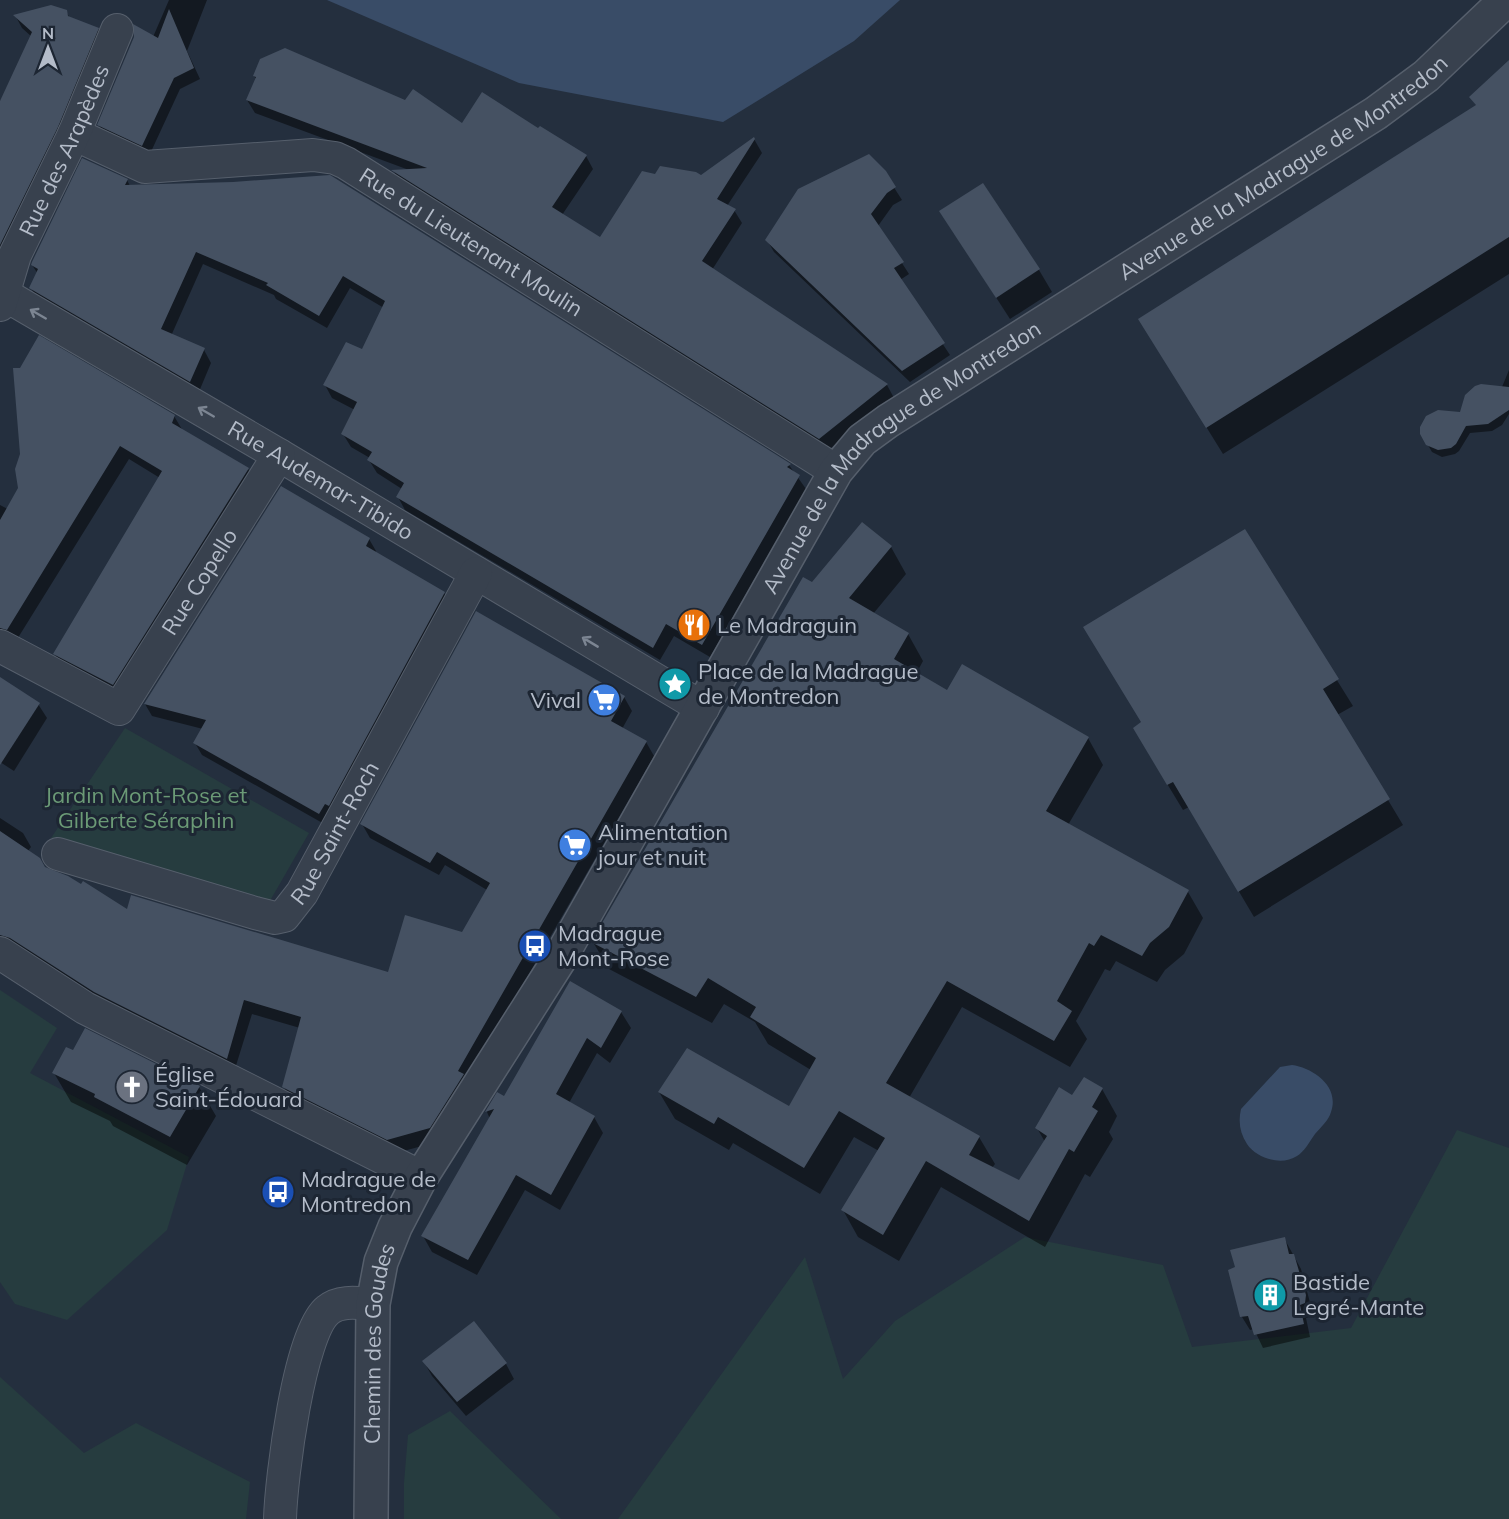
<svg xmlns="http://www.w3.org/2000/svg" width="1509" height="1519" font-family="Mulish,sans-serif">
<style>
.green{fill:#263c3f}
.water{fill:#394c67}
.shadow{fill:#0007}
.building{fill:#455162}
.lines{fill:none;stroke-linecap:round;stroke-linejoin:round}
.minor-casing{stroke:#565f6c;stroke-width:34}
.tertiary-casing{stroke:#565f6c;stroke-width:36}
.minor{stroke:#38414e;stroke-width:32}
.tertiary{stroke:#38414e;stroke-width:33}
.oneway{stroke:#7c8592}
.labels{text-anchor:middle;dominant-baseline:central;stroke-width:6;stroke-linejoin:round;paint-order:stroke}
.street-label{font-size:22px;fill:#b4bcc9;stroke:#1d2633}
.poi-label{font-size:22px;fill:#b4bcc9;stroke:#1d2633;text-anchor:start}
.park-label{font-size:22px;fill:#6b9a76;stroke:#1d2633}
</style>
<rect width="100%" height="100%" fill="#242f3e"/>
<!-- green -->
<g class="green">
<polygon points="125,728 309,833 267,906 51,838"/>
<polygon points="0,990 57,1028 30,1073 189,1157 167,1230 67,1320 15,1304 0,1282"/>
<polygon points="1457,1130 1509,1148 1509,1519 618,1519 805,1257 843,1379 895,1321 1025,1237 1163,1265 1192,1347 1351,1328"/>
<polygon points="0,1377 84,1453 136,1423 250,1482 246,1519 0,1519"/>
<polygon points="450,1411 561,1519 404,1519 404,1483 408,1435"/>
</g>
<!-- water -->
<g class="water">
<polygon points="327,0 900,0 854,41 723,122 519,83"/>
<path d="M1292,1065C1313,1068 1340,1086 1331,1112C1329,1120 1320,1128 1315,1134C1310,1141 1304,1152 1297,1156C1282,1166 1257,1159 1247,1144C1240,1133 1238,1122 1241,1109L1280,1067Z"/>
</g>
<!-- shadow -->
<g class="shadow">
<polygon points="169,0 207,0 187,51 200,79 180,89 149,156 105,136 99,125 153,37"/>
<polygon points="66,12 70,18 98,29 105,42 0,254 0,102 32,37 22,28 15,15"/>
<polygon points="1509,63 1509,274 1223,454 1140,320 1477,106 1471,97"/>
<polygon points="254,76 463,125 539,130 586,156 593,169 562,215 600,239 655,176 701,177 754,139 762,153 727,206 734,210 742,223 712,270 887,385 894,398 827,451 400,183 394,171 409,170 255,113 247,100 256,79"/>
<polygon points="884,172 902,200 893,205 878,226 909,274 900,280 950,355 910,382 774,252 767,240"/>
<polygon points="127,180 130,186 233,183 789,465 806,489 710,657 674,636 660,660 405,510 398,497 402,489 377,473 369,460 370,458 351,447 343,434 355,410 332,398 325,385 362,351 384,308 350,288 327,328 276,299 274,295 203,264 171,336 204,350 211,363 198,394 39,301 31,288 38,274 32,265"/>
<polygon points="941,212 1039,270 1052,292 1010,319"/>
<polygon points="1509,370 1509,414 1502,425 1492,431 1470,433 1459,451 1455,454 1442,457 1432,452 1421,433 1461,413 1502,387"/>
<polygon points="174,416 183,431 248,469 257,483 121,698 63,668 55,654 160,478 129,459 16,641 0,631 0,505 25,518 17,469"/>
<polygon points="1244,531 1353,706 1337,715 1403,825 1254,917 1189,807 1183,810 1149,754 1143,723"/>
<polygon points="369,539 376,551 375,553 444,593 451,605 326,825 202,755 195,743 203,729 152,716 145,704"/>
<polygon points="891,547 906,574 873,614 908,634 923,661 916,674 948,692 1088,738 1103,765 1068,825 1188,892 1203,918 1184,954 1165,970 1157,982 1116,961 1110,971 1105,969 1076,1021 1087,1039 1070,1067 962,1007 909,1098 979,1137 995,1164 992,1168 1020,1182 1045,1142 1037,1128 1073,1097 1102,1089 1117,1116 1109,1132 1113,1139 1090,1177 1085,1174 1045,1247 941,1187 899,1261 858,1237 843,1210 879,1151 854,1137 820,1194 733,1143 729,1150 675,1119 659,1092 789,1108 811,1070 768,1044 755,1022 724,1004 712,1023 609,969 593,942 813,584"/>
<polygon points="0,679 38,704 47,718 14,771 0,762"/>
<polygon points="624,697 632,711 622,729 646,742 654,756 467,1082 437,1142 396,1153 292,1101 284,1087 300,1028 252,1014 234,1072 0,950 0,818 23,833 31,847 28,851 45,868 128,911 389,973 463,934 487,890 445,865 439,875 370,838 362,824"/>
<polygon points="621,1012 631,1028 610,1063 597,1053 569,1103 594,1117 603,1133 560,1210 525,1190 477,1275 432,1252 423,1236 490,1119 487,1112 497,1095 505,1099"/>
<polygon points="86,1030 199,1087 216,1116 187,1165 113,1126 110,1121 71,1102 54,1073 74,1052"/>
<polygon points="1284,1238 1301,1269 1312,1310 1312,1316 1306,1318 1310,1337 1263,1348 1254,1329 1250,1330 1242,1317 1230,1271"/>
<polygon points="473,1323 506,1364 514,1379 466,1416 432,1376 424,1362"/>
</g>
<!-- building -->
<g class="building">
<polygon points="51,5 67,10 68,16 99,28 58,127 0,245 0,101 32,32 13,15"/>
<polygon points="169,9 194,68 174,78 142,146 97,125 134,37 133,24 158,38"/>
<polygon points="285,48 405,100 413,89 462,123 482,92 538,128 540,126 587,155 552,207 600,237 642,171 655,174 660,166 696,172 701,175 754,137 755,139 717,199 736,209 702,261 888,384 819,439 391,170 427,168 246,100 256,77 253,76 260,59"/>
<polygon points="1509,60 1509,237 1206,428 1138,319 1476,105 1469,97"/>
<polygon points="869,154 886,171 896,187 887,193 871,214 904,262 894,268 945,343 902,371 765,240 798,189"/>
<polygon points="82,158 128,179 125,185 233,182 330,175 791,464 787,467 800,475 702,645 666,624 653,648 396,497 404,483 367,460 372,452 341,434 357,402 323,385 346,342 362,349 385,301 343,276 319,316 266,285 268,283 196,252 161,329 205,348 190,382 29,288 38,269 31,265 32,262"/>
<polygon points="983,183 1040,269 996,298 939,211"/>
<polygon points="39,335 175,415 172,423 249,468 113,685 53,654 162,471 120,446 7,630 0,628 0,520 18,488 15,469 20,454 13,368 20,368"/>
<polygon points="1481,384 1509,387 1509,410 1488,424 1466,426 1456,444 1451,448 1438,450 1426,445 1420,434 1420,427 1426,416 1438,410 1460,412 1465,395 1475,386"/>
<polygon points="281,486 370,538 366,546 445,592 329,806 325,804 319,814 193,743 206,720 144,704"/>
<polygon points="862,522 892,546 849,598 909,633 894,659 947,690 962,664 1089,737 1046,811 1189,890 1169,927 1150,943 1142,956 1101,935 1094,946 1089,943 1057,1001 1072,1011 1054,1041 947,981 886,1083 980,1136 969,1155 1019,1180 1047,1136 1035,1128 1059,1087 1072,1095 1084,1077 1103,1088 1092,1107 1098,1111 1074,1152 1069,1149 1029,1221 926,1161 883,1235 841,1210 885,1138 839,1111 804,1168 718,1117 714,1124 658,1092 687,1048 789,1106 816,1058 750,1017 756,1007 708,978 696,997 591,942 803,577 812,582"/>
<polygon points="1245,529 1339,679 1323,689 1390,799 1238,892 1173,782 1167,785 1133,728 1141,722 1083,627"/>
<polygon points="476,611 625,696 611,721 647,741 458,1071 464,1074 430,1128 387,1140 282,1087 301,1017 244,1000 227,1059 94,992 10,938 0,935 0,831 40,858 45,867 68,876 81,884 83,881 127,909 131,895 388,972 405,915 462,932 490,883 437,852 430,863 360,824"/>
<polygon points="0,677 40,703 0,765"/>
<polygon points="570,981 622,1011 601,1048 587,1038 556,1094 595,1116 551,1195 516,1175 468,1260 421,1236 494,1109 485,1112 497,1092 504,1096"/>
<polygon points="85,1028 200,1086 170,1137 94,1097 95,1094 52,1073 66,1047 73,1050"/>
<polygon points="1285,1237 1289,1254 1294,1254 1306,1295 1305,1303 1300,1305 1304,1324 1254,1335 1248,1316 1240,1317 1228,1270 1235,1267 1230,1250"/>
<polygon points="474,1321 507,1363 457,1402 422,1361"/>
</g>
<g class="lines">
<!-- minor casing -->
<g class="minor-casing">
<g id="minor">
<path id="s1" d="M74,134L145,167L313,155L335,158L346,163L836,471"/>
<path id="s2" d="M0,292L279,455L703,708"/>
<path id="s3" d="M0,305L15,255L74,134L117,30"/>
<path id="s4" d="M0,646L119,709L279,455"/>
<path id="s5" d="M58,854L255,913L275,918L284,916L302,893L476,573"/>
<polyline points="0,953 85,1008 421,1177"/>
<path d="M280,1519C281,1480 299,1332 328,1310C340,1300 358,1303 373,1304"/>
</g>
</g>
<!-- tertiary casing -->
<g class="tertiary-casing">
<g id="tertiary">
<path id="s6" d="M371,1519L373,1304L381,1262L395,1227L421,1177L559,960L836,471L862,440L888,421L1376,113L1426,76L1506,0"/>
</g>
</g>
<!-- minor -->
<use href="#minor" class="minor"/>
<!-- tertiary -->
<use href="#tertiary" class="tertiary"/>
</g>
<!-- one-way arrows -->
<defs><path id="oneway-shaft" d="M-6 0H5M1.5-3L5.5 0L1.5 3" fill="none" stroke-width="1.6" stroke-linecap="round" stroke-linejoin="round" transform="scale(1.5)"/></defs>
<g class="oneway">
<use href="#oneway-shaft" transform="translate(38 314) rotate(-150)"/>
<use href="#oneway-shaft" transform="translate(206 412) rotate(-150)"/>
<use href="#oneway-shaft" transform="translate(590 642) rotate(-149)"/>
</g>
<!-- icons -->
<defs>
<g id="restaurant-disc" transform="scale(1.725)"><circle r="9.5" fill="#e8710a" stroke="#1d2633"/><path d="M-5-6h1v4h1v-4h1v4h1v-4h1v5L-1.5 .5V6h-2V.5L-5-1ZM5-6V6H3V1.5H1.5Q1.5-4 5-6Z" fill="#fff"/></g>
<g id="sight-disc" transform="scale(1.725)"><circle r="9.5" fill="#0f9aa8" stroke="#1d2633"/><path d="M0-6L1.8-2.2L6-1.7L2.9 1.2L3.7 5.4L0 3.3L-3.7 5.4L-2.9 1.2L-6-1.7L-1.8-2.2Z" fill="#fff"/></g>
<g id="supermarket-disc" transform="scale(1.725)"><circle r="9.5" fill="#3f7fe0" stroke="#1d2633"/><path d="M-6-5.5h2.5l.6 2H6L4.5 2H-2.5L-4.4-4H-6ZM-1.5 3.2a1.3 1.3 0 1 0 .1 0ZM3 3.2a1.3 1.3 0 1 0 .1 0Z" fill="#fff"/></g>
<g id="bus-disc" transform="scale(1.725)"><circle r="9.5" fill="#1a4fb4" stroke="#1d2633"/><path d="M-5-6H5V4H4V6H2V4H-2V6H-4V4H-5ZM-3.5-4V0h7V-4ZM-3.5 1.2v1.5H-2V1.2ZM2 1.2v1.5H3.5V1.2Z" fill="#fff"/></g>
<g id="church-disc" transform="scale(1.725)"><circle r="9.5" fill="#6b7280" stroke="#1d2633"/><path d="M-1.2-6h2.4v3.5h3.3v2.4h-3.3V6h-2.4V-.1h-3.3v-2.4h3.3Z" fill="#fff"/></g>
<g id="building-disc" transform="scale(1.725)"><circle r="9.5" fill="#0f9aa8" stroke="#1d2633"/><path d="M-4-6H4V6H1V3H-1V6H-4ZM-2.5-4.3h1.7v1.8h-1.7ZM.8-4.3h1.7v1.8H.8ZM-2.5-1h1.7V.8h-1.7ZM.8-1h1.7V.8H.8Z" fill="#fff"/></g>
</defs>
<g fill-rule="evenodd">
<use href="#restaurant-disc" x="694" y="625"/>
<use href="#sight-disc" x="675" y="684"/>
<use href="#supermarket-disc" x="604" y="700"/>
<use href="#supermarket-disc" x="575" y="845"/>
<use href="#bus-disc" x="535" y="946"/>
<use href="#church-disc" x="132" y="1087"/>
<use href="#bus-disc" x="278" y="1192"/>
<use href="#building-disc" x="1270" y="1295"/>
</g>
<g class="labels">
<!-- street labels -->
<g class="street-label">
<text stroke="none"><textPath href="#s3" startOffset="168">Rue des Arapèdes</textPath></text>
<text stroke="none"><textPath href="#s6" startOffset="1713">Avenue de la Madrague de Montredon</textPath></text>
<text stroke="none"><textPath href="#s1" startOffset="429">Rue du Lieutenant Moulin</textPath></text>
<text stroke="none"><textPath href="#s6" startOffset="1227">Avenue de la Madrague de Montredon</textPath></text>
<text stroke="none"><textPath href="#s2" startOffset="372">Rue Audemar-Tibido</textPath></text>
<text stroke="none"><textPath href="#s4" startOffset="285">Rue Copello</textPath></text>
<text stroke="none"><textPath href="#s5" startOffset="333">Rue Saint-Roch</textPath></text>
<text stroke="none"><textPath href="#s6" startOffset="176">Chemin des Goudes</textPath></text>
</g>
<!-- poi labels -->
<g class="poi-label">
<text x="717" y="625">Le Madraguin</text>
<text x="698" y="671">Place de la Madrague<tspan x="698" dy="25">de Montredon</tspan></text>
<text x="581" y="700" text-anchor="end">Vival</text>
<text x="598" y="832">Alimentation<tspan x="598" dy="25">jour et nuit</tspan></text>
<text x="558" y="933">Madrague<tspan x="558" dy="25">Mont-Rose</tspan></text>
<text x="155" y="1074">Église<tspan x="155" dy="25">Saint-Édouard</tspan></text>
<text x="301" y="1179">Madrague de<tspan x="301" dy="25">Montredon</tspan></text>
<text x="1293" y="1282">Bastide<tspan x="1293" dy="25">Legré-Mante</tspan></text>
</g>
<!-- park labels -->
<g class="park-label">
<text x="146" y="795">Jardin Mont-Rose et<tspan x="146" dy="25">Gilberte Séraphin</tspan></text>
</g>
</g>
<!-- north arrow -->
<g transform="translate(48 48)" stroke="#1d2633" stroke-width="4.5" paint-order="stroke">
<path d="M0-4.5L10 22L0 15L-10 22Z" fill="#b4bcc9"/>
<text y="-9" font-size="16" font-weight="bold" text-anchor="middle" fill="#b4bcc9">N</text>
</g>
</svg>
